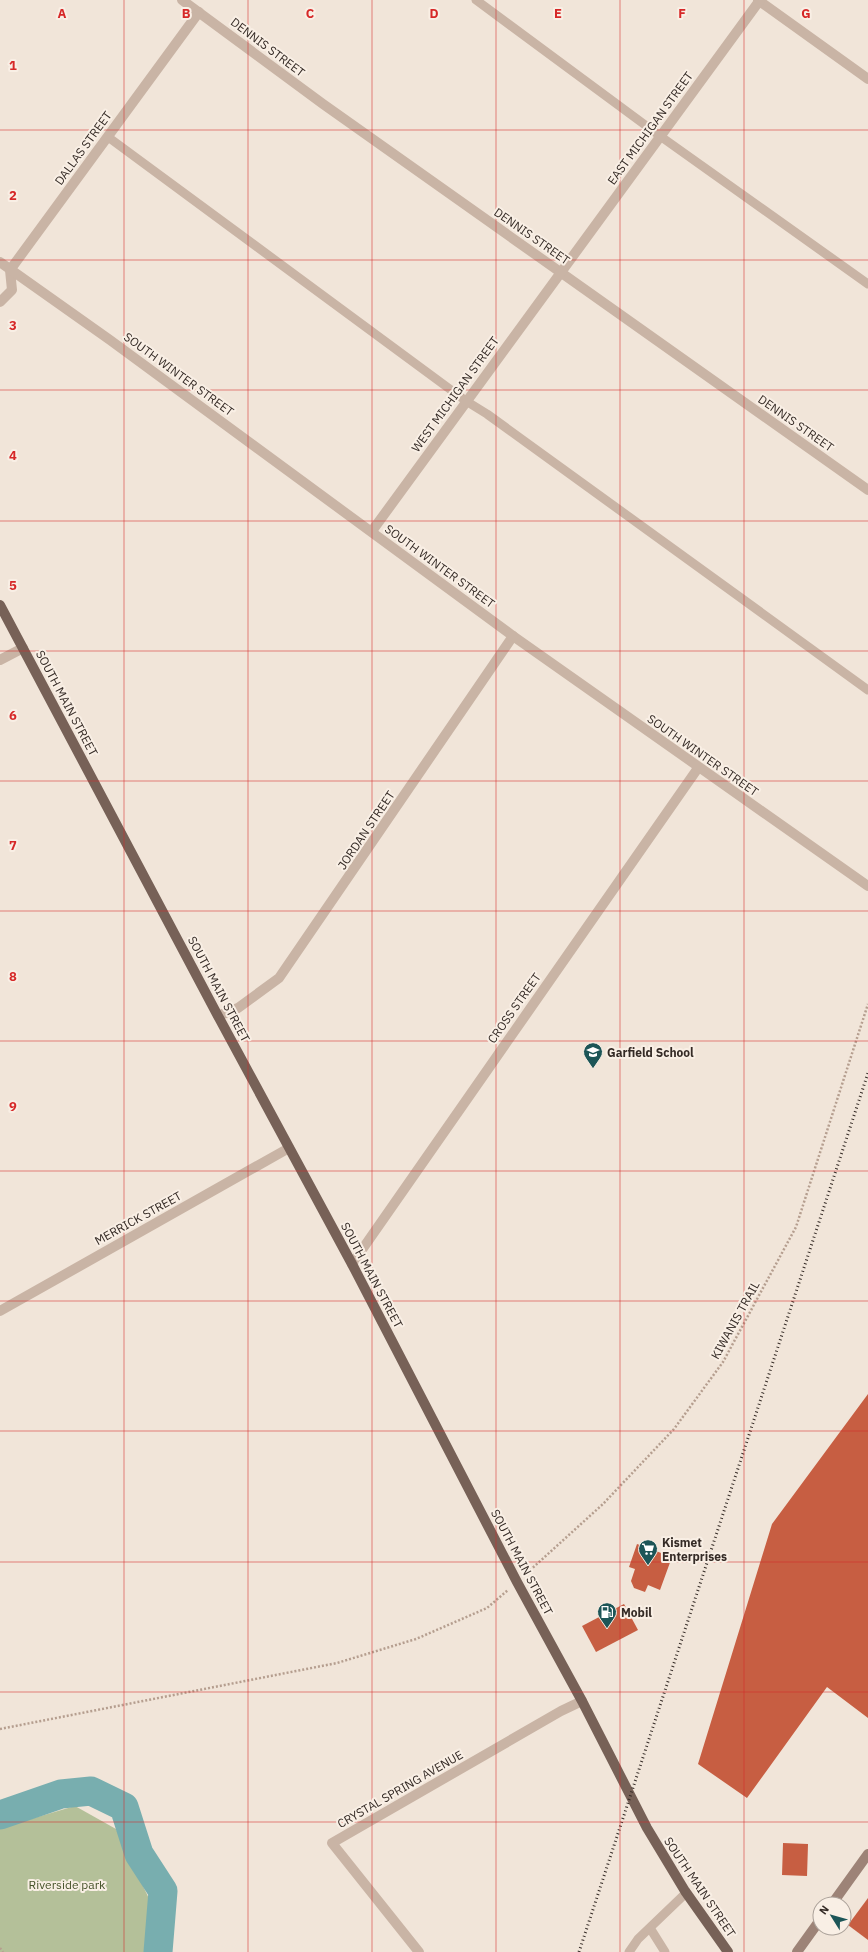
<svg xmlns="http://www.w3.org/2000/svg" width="868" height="1952" font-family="'IBM Plex Sans',sans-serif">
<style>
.green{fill:#b4c099}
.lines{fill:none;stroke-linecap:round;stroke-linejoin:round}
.river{stroke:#78aeaf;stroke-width:29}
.building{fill:#c75e42}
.path{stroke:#b59e8f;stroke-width:2.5;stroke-dasharray:2 2;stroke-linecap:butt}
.service{stroke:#c9b4a5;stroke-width:9}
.minor{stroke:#c9b4a5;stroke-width:10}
.tertiary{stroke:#c9b4a5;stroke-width:10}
.secondary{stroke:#9d8377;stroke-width:10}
.primary{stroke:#776157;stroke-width:10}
.rail{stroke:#352b26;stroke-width:3;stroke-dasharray:1 3;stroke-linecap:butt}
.grid{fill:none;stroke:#d62828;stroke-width:1;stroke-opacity:0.55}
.labels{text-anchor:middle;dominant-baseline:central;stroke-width:4;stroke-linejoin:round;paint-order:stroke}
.street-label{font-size:12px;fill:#352b26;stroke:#f9efe5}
.poi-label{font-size:12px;font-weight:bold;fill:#352b26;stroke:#f9efe5;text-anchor:start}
.park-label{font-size:12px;fill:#46532a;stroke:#f9efe5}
.grid-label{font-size:13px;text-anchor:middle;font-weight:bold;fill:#d62828;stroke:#f9efe5;stroke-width:4;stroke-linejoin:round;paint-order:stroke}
</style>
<rect width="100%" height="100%" fill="#f1e5d9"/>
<!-- green -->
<polygon class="green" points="75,1806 116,1829 152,1905 144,1952 0,1952 0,1828"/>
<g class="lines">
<!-- river -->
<polyline class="river" points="0,1815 61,1794 91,1791 124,1807 139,1854 163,1891 158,1952"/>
</g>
<!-- building -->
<g class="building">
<polygon points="868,1394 868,1718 827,1687 747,1798 698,1764 772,1524"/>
<polygon points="637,1544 672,1557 660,1590 648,1585 645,1592 634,1588 631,1581 635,1569 629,1567"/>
<polygon points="624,1604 638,1630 596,1652 582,1626"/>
<polygon points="783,1843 808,1844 807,1876 782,1875"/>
<polygon points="868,1898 868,1940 848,1925"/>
</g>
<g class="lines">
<!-- path -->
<g class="path">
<polyline points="527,1573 603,1504 674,1429 723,1362 796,1227 868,1004"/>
<polyline points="0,1729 337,1663 416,1639 487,1608 508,1590"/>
<polyline points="0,1948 3,1952"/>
</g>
<!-- service -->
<g class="service">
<polyline points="476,0 660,136 868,284"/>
<polyline points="108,137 466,401 487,414 868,690"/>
<polyline points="650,1928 665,1952"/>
<polyline points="629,1952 638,1939 686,1893"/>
</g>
<!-- minor -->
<g class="minor">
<polyline points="182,0 323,104 868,490"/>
<polyline points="758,0 868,79"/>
<polyline points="0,302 12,290 10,270 199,12"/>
<polyline points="372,531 760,0"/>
<polyline points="0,660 23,648"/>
<polyline points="218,1016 238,1008 279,978 513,636"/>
<polyline points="352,1264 698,768"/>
<polyline points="0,1311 289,1148"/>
<polyline points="419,1952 332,1843 561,1711 582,1701"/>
</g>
<!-- tertiary -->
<polyline class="tertiary" points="0,262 110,340 513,636 868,886"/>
<!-- secondary -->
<g class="secondary">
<polyline points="832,1904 868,1854"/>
<polyline points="797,1952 820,1920"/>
</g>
<!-- primary -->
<polyline class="primary" points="0,605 218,1016 352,1264 517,1582 582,1701 647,1828 685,1891 728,1952"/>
<!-- rail -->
<polyline class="rail" points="579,1952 868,1073"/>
</g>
<!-- grid -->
<path class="grid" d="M124,0V1952M248,0V1952M372,0V1952M496,0V1952M620,0V1952M744,0V1952M0,130H868M0,260H868M0,390H868M0,521H868M0,651H868M0,781H868M0,911H868M0,1041H868M0,1171H868M0,1301H868M0,1431H868M0,1562H868M0,1692H868M0,1822H868"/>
<!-- icons -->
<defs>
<g id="school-pin" transform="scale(1)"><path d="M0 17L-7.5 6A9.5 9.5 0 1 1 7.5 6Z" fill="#1c5557" stroke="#f9efe5"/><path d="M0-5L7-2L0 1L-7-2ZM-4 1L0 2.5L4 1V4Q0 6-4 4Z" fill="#fff"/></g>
<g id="supermarket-pin" transform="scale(1)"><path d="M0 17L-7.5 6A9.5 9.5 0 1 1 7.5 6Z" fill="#1c5557" stroke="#f9efe5"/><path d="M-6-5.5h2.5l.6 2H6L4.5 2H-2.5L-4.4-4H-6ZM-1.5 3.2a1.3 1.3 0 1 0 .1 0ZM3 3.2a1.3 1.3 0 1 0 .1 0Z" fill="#fff"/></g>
<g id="fuel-pin" transform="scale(1)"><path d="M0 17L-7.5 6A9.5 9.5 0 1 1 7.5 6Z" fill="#1c5557" stroke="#f9efe5"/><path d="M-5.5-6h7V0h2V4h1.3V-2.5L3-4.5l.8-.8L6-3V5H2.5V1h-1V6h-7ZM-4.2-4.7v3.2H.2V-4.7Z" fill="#fff"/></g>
</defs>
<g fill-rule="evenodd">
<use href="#school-pin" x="593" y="1052"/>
<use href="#supermarket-pin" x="648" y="1549"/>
<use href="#fuel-pin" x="607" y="1612"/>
</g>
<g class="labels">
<!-- street labels -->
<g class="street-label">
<text transform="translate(268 47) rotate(37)">DENNIS STREET</text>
<text transform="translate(650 128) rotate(-54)">EAST MICHIGAN STREET</text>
<text transform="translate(83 148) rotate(-54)">DALLAS STREET</text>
<text transform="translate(532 236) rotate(35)">DENNIS STREET</text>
<text transform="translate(179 374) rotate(36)">SOUTH WINTER STREET</text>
<text transform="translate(455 394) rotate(-54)">WEST MICHIGAN STREET</text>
<text transform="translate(796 423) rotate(35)">DENNIS STREET</text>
<text transform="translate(440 566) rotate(36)">SOUTH WINTER STREET</text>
<text transform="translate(67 703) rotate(62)">SOUTH MAIN STREET</text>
<text transform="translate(703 755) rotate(35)">SOUTH WINTER STREET</text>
<text transform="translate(366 830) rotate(-56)">JORDAN STREET</text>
<text transform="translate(219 989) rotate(62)">SOUTH MAIN STREET</text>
<text transform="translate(514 1008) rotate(-55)">CROSS STREET</text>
<text transform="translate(138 1218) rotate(-29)">MERRICK STREET</text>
<text transform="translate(372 1275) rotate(62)">SOUTH MAIN STREET</text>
<text transform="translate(735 1320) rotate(-61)">KIWANIS TRAIL</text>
<text transform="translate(522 1562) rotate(62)">SOUTH MAIN STREET</text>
<text transform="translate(400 1789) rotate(-30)">CRYSTAL SPRING AVENUE</text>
<text transform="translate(700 1887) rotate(56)">SOUTH MAIN STREET</text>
</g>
<!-- poi labels -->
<g class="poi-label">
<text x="607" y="1052">Garfield School</text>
<text x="662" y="1542">Kismet<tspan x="662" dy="14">Enterprises</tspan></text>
<text x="621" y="1612">Mobil</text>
</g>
<!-- park labels -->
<g class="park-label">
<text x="67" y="1884">Riverside park</text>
</g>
</g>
<g class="grid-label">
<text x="62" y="18">A</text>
<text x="186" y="18">B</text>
<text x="310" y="18">C</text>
<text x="434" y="18">D</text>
<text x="558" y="18">E</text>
<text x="682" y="18">F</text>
<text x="806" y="18">G</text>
<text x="13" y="70">1</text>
<text x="13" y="200">2</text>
<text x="13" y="330">3</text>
<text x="13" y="460">4</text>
<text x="13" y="590">5</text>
<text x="13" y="720">6</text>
<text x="13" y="850">7</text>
<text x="13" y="981">8</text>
<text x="13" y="1111">9</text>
</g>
<!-- north arrow -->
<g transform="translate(832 1916) rotate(307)"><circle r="19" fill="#f9efe5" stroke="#aba199"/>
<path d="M0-3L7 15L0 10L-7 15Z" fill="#1c5557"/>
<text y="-6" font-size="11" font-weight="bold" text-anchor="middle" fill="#352b26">N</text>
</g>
</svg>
